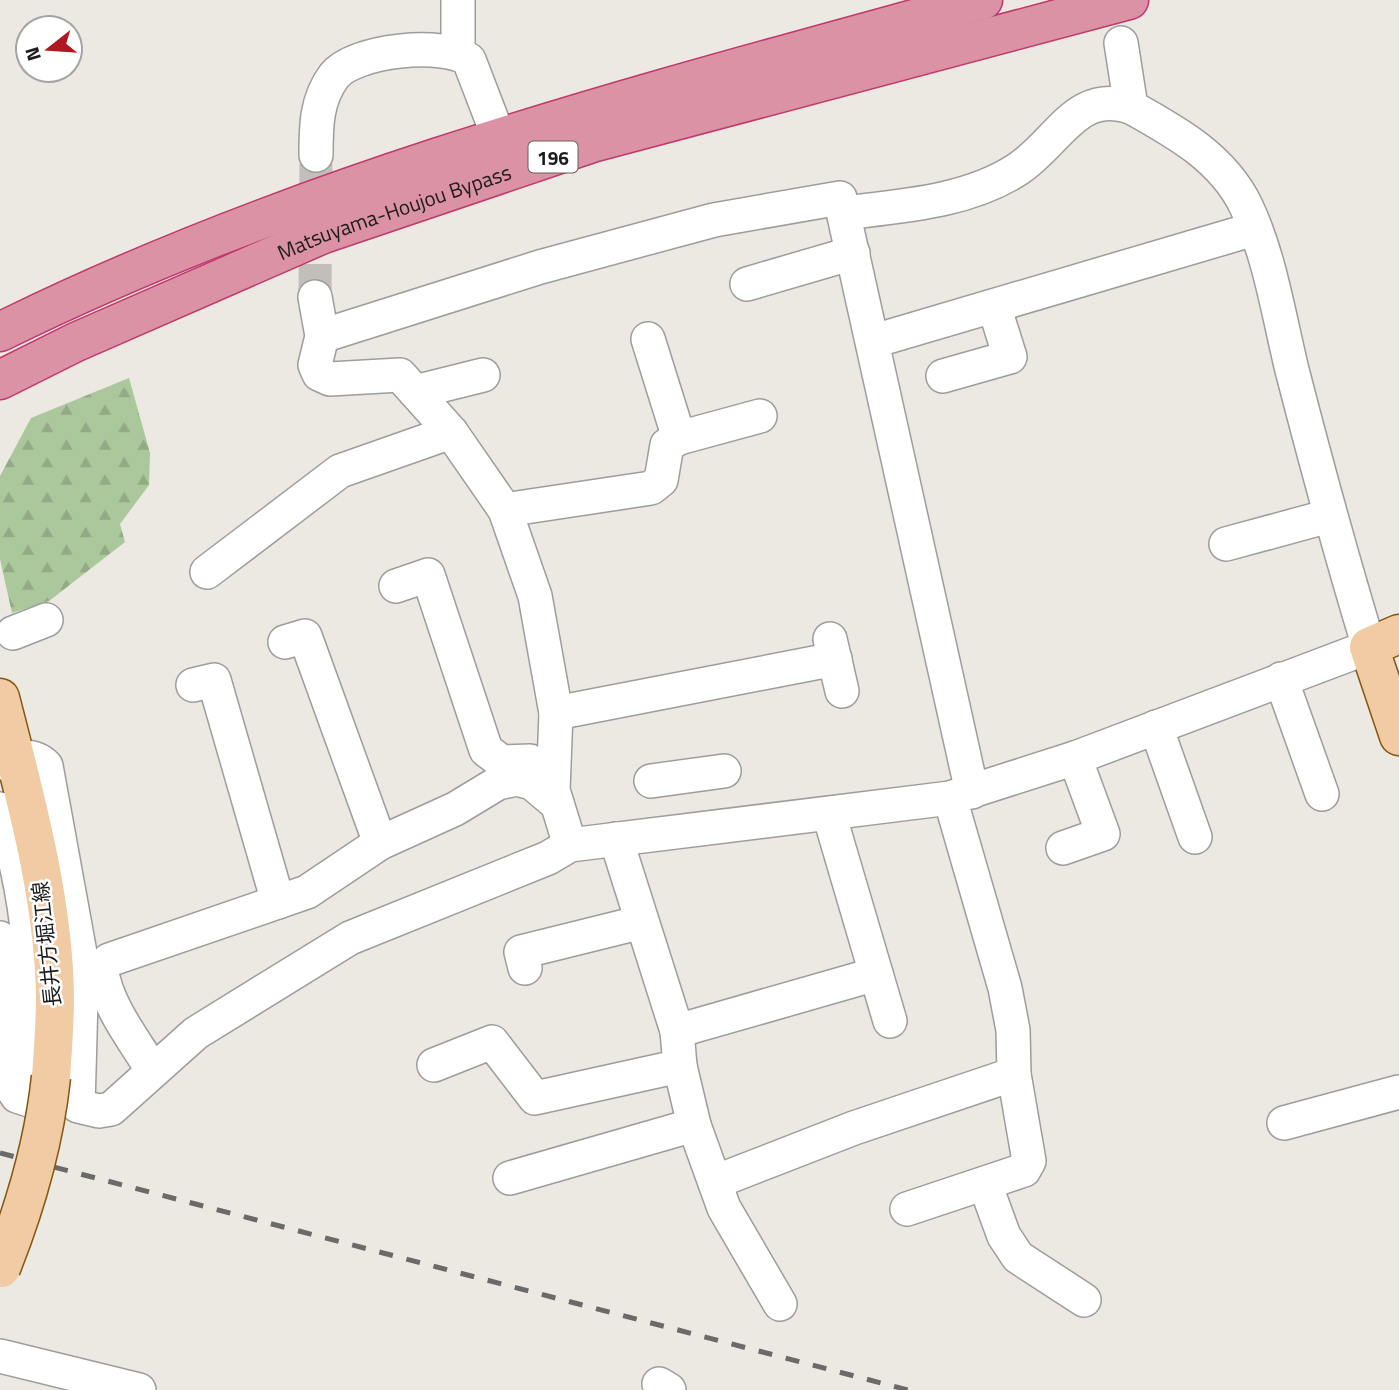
<svg xmlns="http://www.w3.org/2000/svg" width="1399" height="1390" font-family="'Titillium Web','Noto Sans JP',sans-serif">
<style>
.forest{fill:url(#forest-firs)}
.lines{fill:none;stroke-linecap:round;stroke-linejoin:round}
.minor-tunnel{stroke:#c2bfba;stroke-width:33;stroke-dasharray:33 17;stroke-linecap:butt}
.minor-casing{stroke:#9d9d9d;stroke-width:36}
.major-casing{stroke:#825711;stroke-width:41}
.highway-casing{stroke:#c1386f;stroke-width:41}
.minor{stroke:#fff;stroke-width:33}
.major{stroke:#f0cba3;stroke-width:38}
.highway{stroke:#db92a4;stroke-width:38}
.rail{stroke:#6a6a6a;stroke-width:5;stroke-dasharray:14 14;stroke-linecap:butt}
.major-bridge-casing{stroke:#825711;stroke-width:41;stroke-linecap:butt}
.major-bridge{stroke:#f0cba3;stroke-width:38}
.labels{text-anchor:middle;dominant-baseline:central;stroke-width:5;stroke-linejoin:round;paint-order:stroke}
.shield{fill:#fff;stroke:#606060;stroke-width:2}
.shield-label{font-size:19px;font-weight:bold;fill:#1c1c1c}
.street-label{font-size:21px;fill:#1c1c1c;stroke:#fff}
</style>
<defs>
<pattern id="forest-firs" width="22" height="20" patternUnits="userSpaceOnUse" patternTransform="scale(1.75)"><rect width="22" height="20" fill="#abc79c"/><path d="M5 1l3.5 6h-7zM16 11l3.5 6h-7z" fill="#93aa86"/></pattern>
</defs>
<rect width="100%" height="100%" fill="#ece8e2"/>
<!-- forest -->
<polygon class="forest" points="129,378 150,453 149,485 120,524 125,542 49,601 12,613 0,559 0,476 31,418"/>
<g class="lines">
<!-- minor-tunnel -->
<polyline class="minor-tunnel" points="315,297 316,155"/>
<!-- minor casing -->
<g class="minor-casing">
<g id="minor">
<polyline points="458,0 458,52"/>
<path d="M316,155C316,127 316,100 334,76C354,50 444,41 469,60L499,138"/>
<path d="M844,213C901,206 968,202 1018,169C1059,142 1076,89 1131,107"/>
<polyline points="747,284 853,253"/>
<polyline points="315,297 322,336 315,365 319,374 330,379 400,375 451,432 505,510 535,596 556,713 553,790 570,845"/>
<polyline points="322,336 540,267 714,220 840,198 972,792"/>
<polyline points="648,339 679,438"/>
<polyline points="874,341 1254,229"/>
<polyline points="943,376 1010,357 994,306"/>
<polyline points="415,392 483,375"/>
<polyline points="505,510 651,488 661,480 667,445 679,438 760,416"/>
<polyline points="1226,544 1329,516"/>
<polyline points="207,572 340,471 451,432"/>
<polyline points="396,586 428,575 486,750 502,762 530,761 537,766"/>
<polyline points="13,633 46,620"/>
<polyline points="830,639 842,691"/>
<polyline points="285,642 305,636 380,843"/>
<polyline points="1281,679 1322,794"/>
<polyline points="193,685 214,680 278,902"/>
<polyline points="556,713 835,659"/>
<polyline points="1156,727 1195,837"/>
<path d="M0,763C17,758 32,752 46,766L82,964L78,1106L99,1111L111,1109L196,1033L350,938L548,858L570,845L950,798L1075,758L1369,647C1341,555 1316,463 1292,370C1279,317 1270,256 1246,206C1223,158 1176,132 1131,107L1121,43"/>
<polyline points="651,781 724,771"/>
<path d="M0,809C33,901 36,1003 29,1100L17,1096L10,1085L6,951L0,938"/>
<polyline points="829,814 890,1021"/>
<polyline points="616,839 677,1031 876,974"/>
<polyline points="1063,848 1103,834 1075,758"/>
<polyline points="525,968 521,952 642,922"/>
<polyline points="434,1065 492,1042 535,1098 680,1066 677,1031"/>
<polyline points="680,1066 694,1125 724,1208 780,1304"/>
<path d="M153,1071C133,1038 107,1007 101,968L109,960L307,892L380,843L455,809L498,783L517,779L532,783L557,804"/>
<polyline points="1284,1123 1399,1092"/>
<polyline points="510,1178 694,1125"/>
<polyline points="715,1182 854,1128 1014,1074"/>
<polyline points="985,1184 1004,1236 1018,1257 1084,1300"/>
<polyline points="907,1209 1024,1170 1029,1161 1014,1074 1013,1030 1005,988 950,798"/>
<polyline points="0,1356 139,1390"/>
<polyline points="659,1384 669,1390"/>
</g>
</g>
<!-- major casing -->
<g class="major-casing">
<g id="major">
<polyline points="1399,634 1369,647 1399,736"/>
<path d="M0,698C24,792 54,899 55,997C55,1023 53,1050 51,1077"/>
</g>
</g>
<!-- highway casing -->
<g class="highway-casing">
<g id="highway">
<path d="M0,332C311,178 650,92 983,0"/>
<path id="s1" d="M0,380L76,342L323,234L592,143L1129,0"/>
</g>
</g>
<!-- minor -->
<use href="#minor" class="minor"/>
<!-- major -->
<use href="#major" class="major"/>
<!-- highway -->
<use href="#highway" class="highway"/>
<!-- rail -->
<polyline class="rail" points="0,1153 908,1390"/>
<!-- major-bridge casing -->
<g class="major-bridge-casing">
<path id="major-bridge" d="M1,1268C26,1205 44,1144 51,1077"/>
</g>
<!-- major-bridge -->
<use href="#major-bridge" class="major-bridge"/>
</g>
<g class="labels">
<!-- shield labels -->
<rect class="shield" x="528.5" y="141.5" width="49" height="31" rx="5"/>
<g class="shield-label">
<text x="553" y="157">196</text>
</g>
<!-- street labels -->
<g class="street-label">
<text stroke="none"><textPath href="#s1" startOffset="429">Matsuyama-Houjou Bypass</textPath></text>
<text transform="translate(46 944) rotate(-96)">長井方堀江線</text>
</g>
</g>
<!-- north arrow -->
<g transform="translate(49 49) rotate(253)"><circle r="33" fill="#ffffff" stroke="#a4a4a4" stroke-width="2"/>
<path d="M0-5L12 26L0 18L-12 26Z" fill="#b01720"/>
<text y="-10" font-size="19" font-weight="bold" text-anchor="middle" fill="#1c1c1c">N</text>
</g>
</svg>
